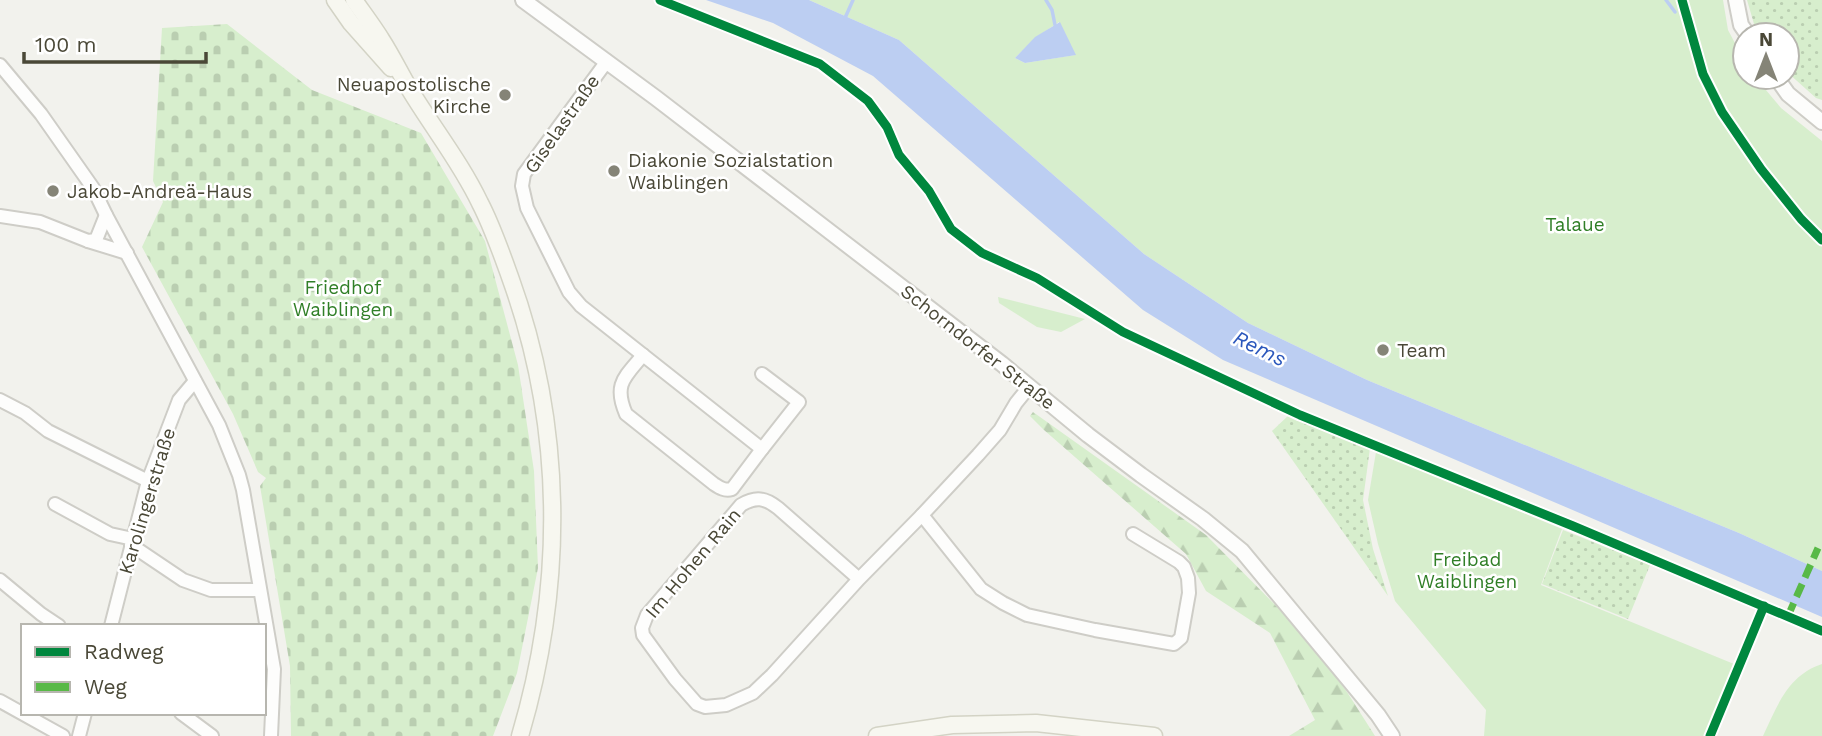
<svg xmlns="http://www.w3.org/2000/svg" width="1822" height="736" font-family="'Work Sans',sans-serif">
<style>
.grass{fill:url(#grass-dots)}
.forest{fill:url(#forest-firs)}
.cemetery{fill:url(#cemetery-stones)}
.park{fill:#d7eecd;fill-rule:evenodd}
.water{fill:#bccef2}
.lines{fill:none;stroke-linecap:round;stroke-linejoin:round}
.stream{stroke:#bccef2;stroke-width:3.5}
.minor-casing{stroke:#cecdc7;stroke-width:16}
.tertiary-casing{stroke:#cecdc7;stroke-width:18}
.secondary-casing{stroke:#d3d3c5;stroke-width:19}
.minor{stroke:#fdfdfc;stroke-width:12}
.tertiary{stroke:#fdfdfc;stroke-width:14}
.secondary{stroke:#f7f7f0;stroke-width:16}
.quiet{stroke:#58b947;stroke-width:7;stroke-dasharray:14 7;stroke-linecap:butt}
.cycleway-casing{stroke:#fff;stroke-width:13}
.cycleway{stroke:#00873e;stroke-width:9}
.poi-dot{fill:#858477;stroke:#fff;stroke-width:2.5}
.labels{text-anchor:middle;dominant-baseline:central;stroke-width:5;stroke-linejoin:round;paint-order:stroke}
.poi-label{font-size:19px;fill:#4a4837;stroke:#fff;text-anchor:start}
.street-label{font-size:19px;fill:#4a4837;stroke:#fff}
.park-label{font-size:19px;fill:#307f27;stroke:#fff}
.water-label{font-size:21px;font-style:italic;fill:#2b57bc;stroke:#fff}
</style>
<defs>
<pattern id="grass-dots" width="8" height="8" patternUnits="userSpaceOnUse" patternTransform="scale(1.75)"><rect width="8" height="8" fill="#d7eecd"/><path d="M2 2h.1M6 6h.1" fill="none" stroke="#baceb1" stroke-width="1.8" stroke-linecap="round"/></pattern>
<pattern id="forest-firs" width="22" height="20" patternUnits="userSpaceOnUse" patternTransform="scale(1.75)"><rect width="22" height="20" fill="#d7eecd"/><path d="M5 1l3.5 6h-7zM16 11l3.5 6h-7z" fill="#baceb1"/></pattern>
<pattern id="cemetery-stones" width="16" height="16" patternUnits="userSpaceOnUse" patternTransform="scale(1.75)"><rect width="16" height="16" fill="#d7eecd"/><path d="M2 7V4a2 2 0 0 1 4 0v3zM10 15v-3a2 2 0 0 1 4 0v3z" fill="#baceb1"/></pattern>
</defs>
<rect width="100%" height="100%" fill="#f2f2ed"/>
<!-- grass -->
<g class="grass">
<polygon points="1747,0 1822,0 1822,100 1816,98 1787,72 1787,35 1761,35 1754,24"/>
<polygon points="1290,414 1370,448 1363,500 1373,549 1388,596 1272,431"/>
<polygon points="1563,530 1650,565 1628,619 1542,584"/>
</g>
<!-- forest -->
<polygon class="forest" points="1033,412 1206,535 1306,636 1347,692 1375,736 1289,736 1315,720 1270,633 1206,591 1186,554 1044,430 1030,416"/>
<!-- cemetery -->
<polygon class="cemetery" points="227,24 312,90 421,133 485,241 518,365 534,471 538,568 517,673 493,736 291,736 290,666 260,486 266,478 258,472 233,414 142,247 163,202 153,181 162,28"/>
<!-- park -->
<g class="park">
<path d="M809,0H1723L1728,30L1745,62V77H1755L1781,108L1822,141V571L1739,533L1367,380L1248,323L1144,254L899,40ZM1059,22L1075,55L1025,63L1015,58L1035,38Z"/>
<polygon points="998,297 1085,319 1061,332 1037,327 999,303"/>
<polygon points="1376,452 1562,529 1541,585 1734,664 1705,736 1484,736 1486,710 1395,601 1378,544 1368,500"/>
<path d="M1822,664V736H1763C1777,706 1788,675 1822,664Z"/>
</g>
<!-- water -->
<g class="water">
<polygon points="706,0 809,0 899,40 1144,254 1248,323 1367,380 1739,533 1822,571 1822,617 1223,360 1143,310 873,76 773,23"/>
<polygon points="1060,22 1076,55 1025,63 1015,58 1035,37"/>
</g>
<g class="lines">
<!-- stream -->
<g class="stream">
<polyline points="1046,0 1052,10 1055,25"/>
<polyline points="1666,0 1675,12"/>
<polyline points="845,18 853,0"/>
</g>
<!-- minor casing -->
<g class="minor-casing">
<g id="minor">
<polyline points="607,61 524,174 522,186 527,208 569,292 581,306 762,449 799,402 762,374"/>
<polyline points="0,65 41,114 93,188 106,215 219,425 239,475 243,490 274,669 271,736"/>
<polyline points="0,216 40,222 88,241 127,253"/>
<polyline points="88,241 96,240 106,215"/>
<path d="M643,355C625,377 613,384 626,414L714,484C720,488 725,491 732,489L762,449"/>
<polyline points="0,400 25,413 48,431 148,481"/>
<polyline points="55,504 110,534 133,539"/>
<polyline points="922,515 981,589 1003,603 1027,615 1095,630 1174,644 1181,638 1189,593 1188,578 1184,567 1179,562 1133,534"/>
<polyline points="131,545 183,580 211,590 259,590"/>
<path d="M859,579L778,508C765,498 756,496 741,505L647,615L642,628L643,635L675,679L697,704L705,707L726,705L753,693L772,675L859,579L922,515L978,455L1000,430L1016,403L1029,387"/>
<polyline points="0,580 41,614 59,626"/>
<polyline points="111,626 148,481 179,400 195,381"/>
<polyline points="0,701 63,736"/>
<polyline points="181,713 212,736"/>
<polyline points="79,736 85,713"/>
</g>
</g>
<!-- tertiary casing -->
<g class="tertiary-casing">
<g id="tertiary">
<polyline points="523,0 656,98 1002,364 1088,435 1141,475 1203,519 1242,551 1378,715 1392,736"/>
<polyline points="1736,0 1741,25 1748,35"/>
<polyline points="1776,77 1788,94 1822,122"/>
</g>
</g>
<!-- secondary casing -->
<g class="secondary-casing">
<g id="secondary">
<polyline points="335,0 351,23 391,68"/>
<path d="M354,0C363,13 373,26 381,39C392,56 400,73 410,90C433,128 461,163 480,203C492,226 501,252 510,277C564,426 565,584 520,736"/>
<polyline points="877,736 952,725 1036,723 1154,736"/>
</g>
</g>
<!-- minor -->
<use href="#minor" class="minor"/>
<!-- tertiary -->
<use href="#tertiary" class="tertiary"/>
<!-- secondary -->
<use href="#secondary" class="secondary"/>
<!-- quiet -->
<polyline class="quiet" points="1788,616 1818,548"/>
<!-- cycleway casing -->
<g class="cycleway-casing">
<g id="cycleway">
<polyline points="660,0 820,64 868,101 887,127 899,155 929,191 951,229 982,253 1037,278 1123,332 1300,415 1573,526 1822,631"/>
<polyline points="1682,0 1703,74 1722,112 1761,169 1801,219 1822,240"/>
<polyline points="1710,736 1764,606"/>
</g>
</g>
<!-- cycleway -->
<use href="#cycleway" class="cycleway"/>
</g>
<!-- markers -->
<g class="poi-dot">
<circle cx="505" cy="95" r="7"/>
<circle cx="614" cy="171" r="7"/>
<circle cx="53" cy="191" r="7"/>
<circle cx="1383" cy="350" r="7"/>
</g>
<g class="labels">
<!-- poi labels -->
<g class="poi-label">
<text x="491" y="84" text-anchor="end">Neuapostolische<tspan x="491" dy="22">Kirche</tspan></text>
<text x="628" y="160">Diakonie Sozialstation<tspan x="628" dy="22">Waiblingen</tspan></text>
<text x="67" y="191">Jakob-Andreä-Haus</text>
<text x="1397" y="350">Team</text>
</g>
<!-- street labels -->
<g class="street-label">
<text transform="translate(562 124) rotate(-55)">Giselastraße</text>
<text transform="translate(978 347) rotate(38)">Schorndorfer Straße</text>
<text transform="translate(147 501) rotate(-73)">Karolingerstraße</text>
<text transform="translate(693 563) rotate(-50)">Im Hohen Rain</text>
</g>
<!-- park labels -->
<g class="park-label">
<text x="1575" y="224">Talaue</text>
<text x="343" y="287">Friedhof<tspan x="343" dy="22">Waiblingen</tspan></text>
<text x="1467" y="559">Freibad<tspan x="1467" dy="22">Waiblingen</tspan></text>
</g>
<!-- water labels -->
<g class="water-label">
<text transform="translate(1260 348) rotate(26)">Rems</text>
</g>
</g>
<!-- legend -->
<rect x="21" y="624" width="245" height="91" fill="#ffffff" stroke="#b7b6af" stroke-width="2"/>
<rect x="35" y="647" width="35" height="10" fill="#00873e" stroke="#b7b6af" stroke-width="2"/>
<text x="84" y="659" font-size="21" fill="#4a4837">Radweg</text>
<rect x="35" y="682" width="35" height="10" fill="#58b947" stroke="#b7b6af" stroke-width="2"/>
<text x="84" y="694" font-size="21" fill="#4a4837">Weg</text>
<!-- north arrow -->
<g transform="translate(1766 56)"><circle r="33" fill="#ffffff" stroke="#b7b6af" stroke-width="2"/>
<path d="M0-5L12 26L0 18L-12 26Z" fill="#858477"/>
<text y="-10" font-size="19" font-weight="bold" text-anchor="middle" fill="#4a4837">N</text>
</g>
<!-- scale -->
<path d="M24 52v10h182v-10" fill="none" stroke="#4a4837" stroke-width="3.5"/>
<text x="35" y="52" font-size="21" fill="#4a4837" stroke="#ffffff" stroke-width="5" paint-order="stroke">100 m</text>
</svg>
